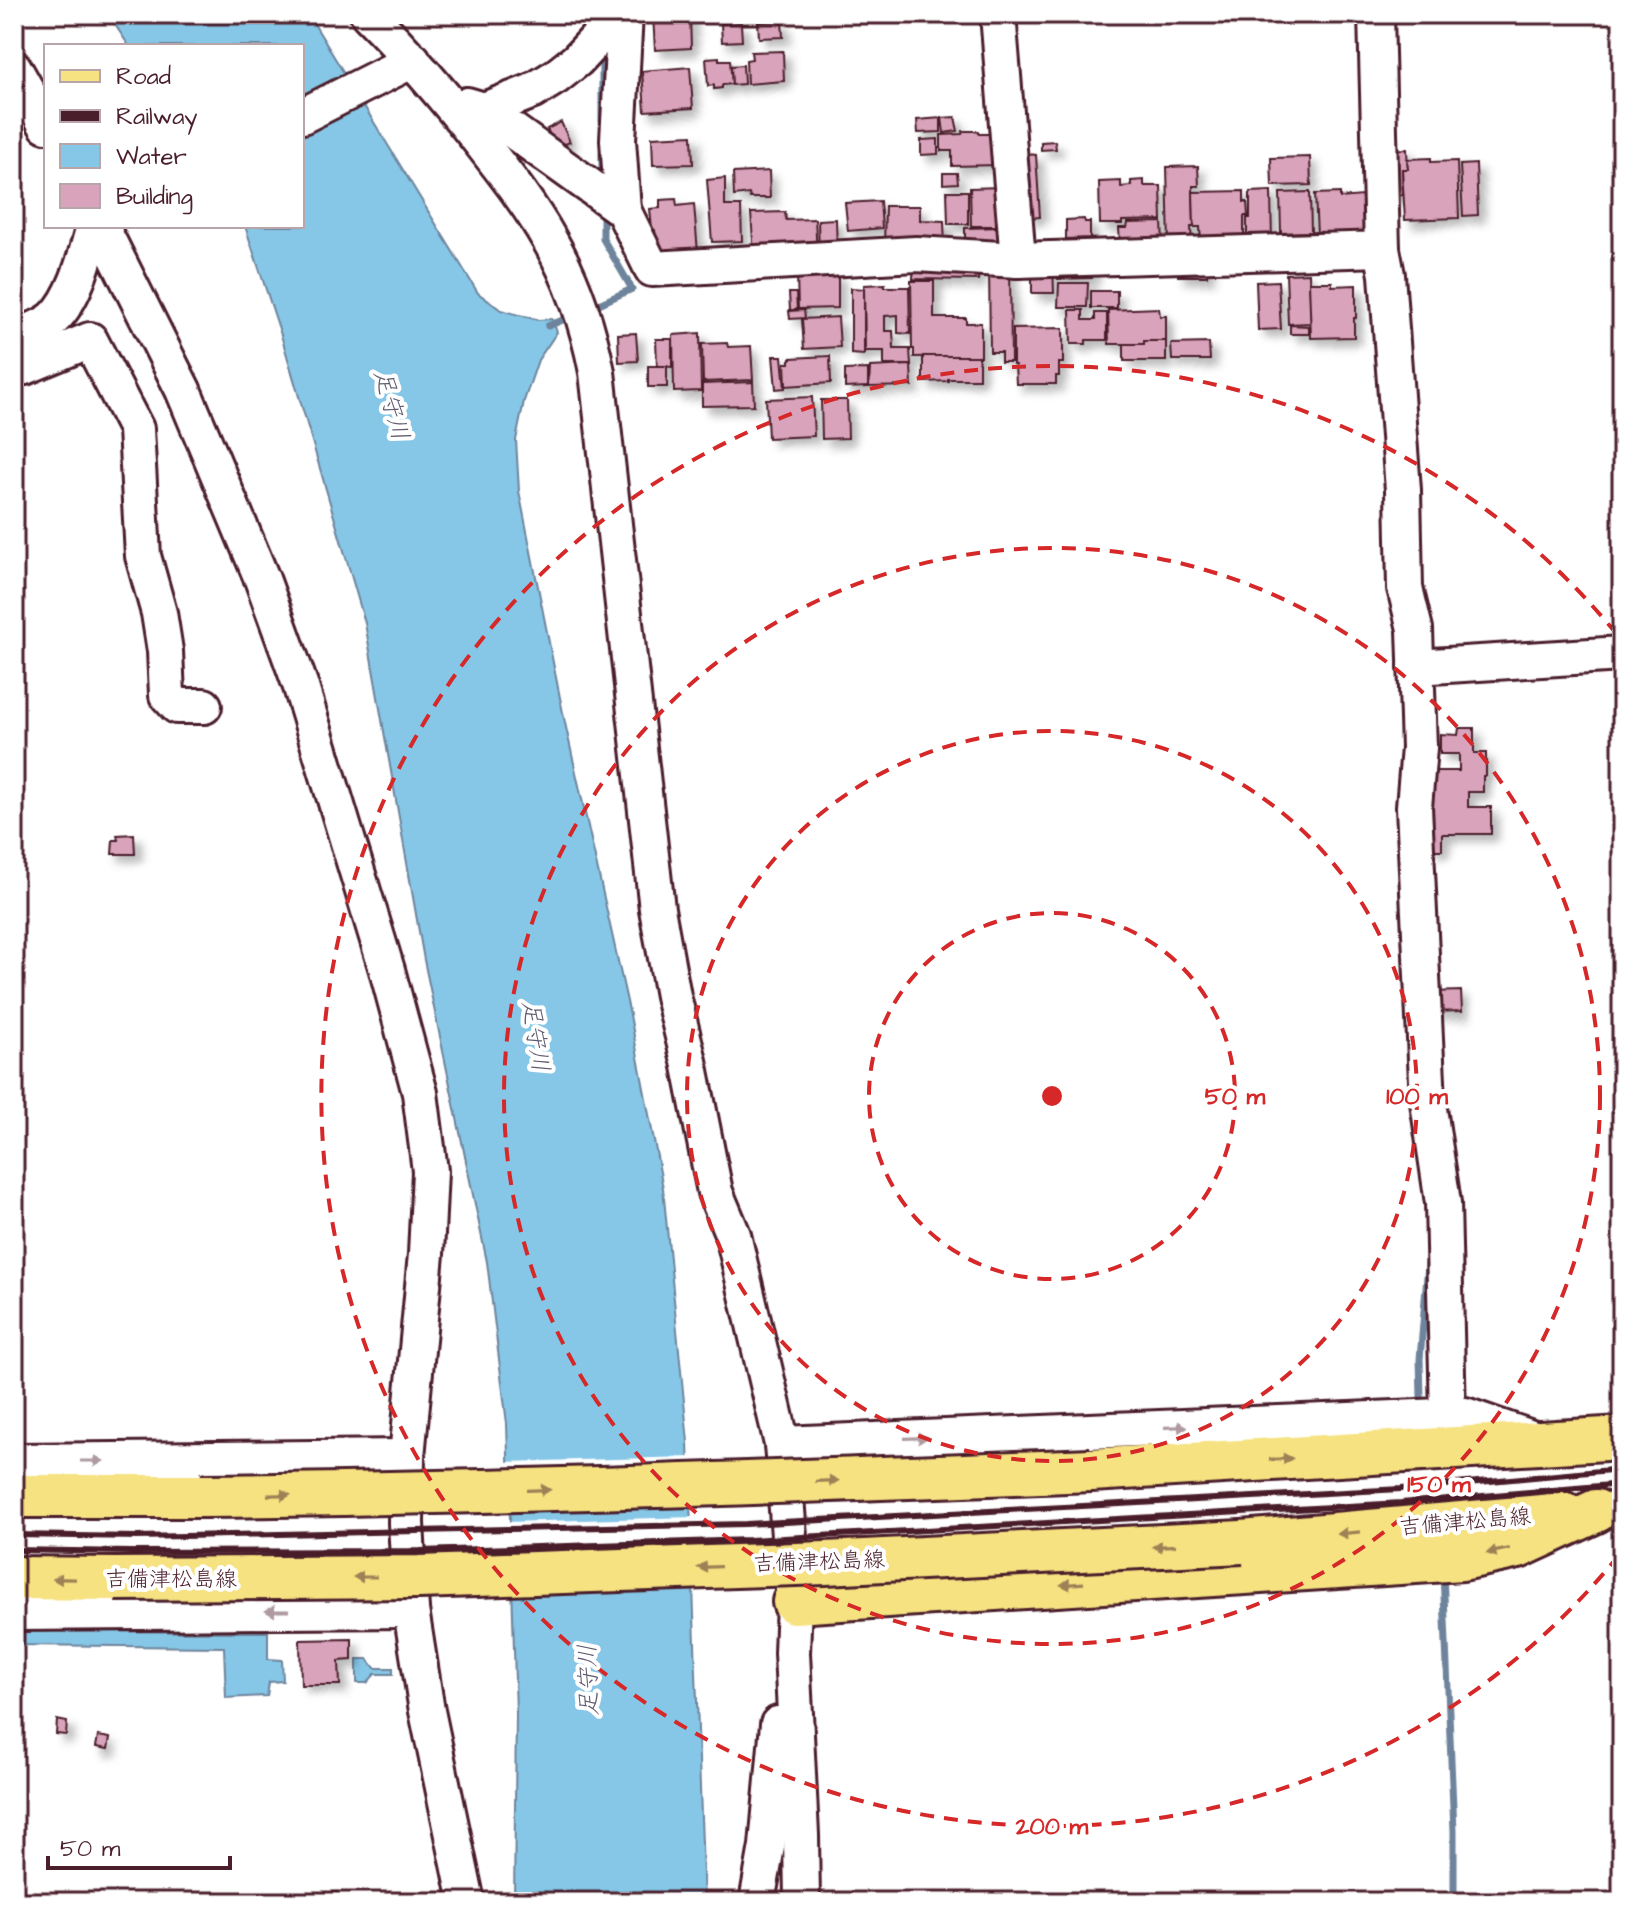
<svg xmlns="http://www.w3.org/2000/svg" width="1636" height="1916" font-family="'Architects Daughter','Klee One',sans-serif">
<style>
.water{fill:#86c7e7;stroke:#6e849c;stroke-width:2}
.pier{fill:#fff}
.lines{fill:none;stroke-linecap:round;stroke-linejoin:round}
.stream{stroke:#6e849c;stroke-width:7}
.building{fill:#d9a3bb;stroke:#4a1f2b;stroke-width:2;filter:url(#shadow)}
.minor-casing{stroke:#4a1f2b;stroke-width:40}
.major-casing{stroke:#4a1f2b;stroke-width:48}
.minor{stroke:#fff;stroke-width:34}
.major{stroke:#f6e281;stroke-width:42}
.rail{stroke:#4a1f2b;stroke-width:6}
.major-bridge-casing{stroke:#4a1f2b;stroke-width:48;stroke-linecap:butt}
.major-bridge{stroke:#f6e281;stroke-width:42}
.oneway{fill:#ae9aa0}
.oneway2{fill:#a08056}
.ring{fill:none;stroke:#d62828;stroke-width:4;stroke-dasharray:14 10}
.labels{text-anchor:middle;dominant-baseline:central;stroke-width:8;stroke-linejoin:round;paint-order:stroke}
.street-label{font-size:22px;fill:#4a1f2b;stroke:#fff}
.water-label{font-size:24px;font-style:italic;fill:#5f5a6d;stroke:#fff}
.centre{fill:#d62828;stroke:#fff;stroke-width:4}
.ring-label{font-size:24px;text-anchor:middle;font-weight:bold;fill:#d62828;stroke:#fff;stroke-width:8;stroke-linejoin:round;paint-order:stroke}
</style>
<defs>
<filter id="shadow"><feDropShadow dx="7" dy="7" stdDeviation="4" flood-color="#0004"/></filter>
</defs>
<rect width="100%" height="100%" fill="#fff"/>
<filter id="ink" filterUnits="userSpaceOnUse"><feTurbulence type="fractalNoise" baseFrequency=".0125" numOctaves="2"/><feDisplacementMap in="SourceGraphic" scale="16" xChannelSelector="R" yChannelSelector="G"/><feConvolveMatrix kernelMatrix="1 2 1 2 8 2 1 2 1" color-interpolation-filters="sRGB"/></filter>
<g filter="url(#ink)">
<!-- water -->
<g class="water">
<polygon points="108,14 308,14 478,293 501,310 538,320 552,319 557,332 538,360 524,401 516,440 519,491 565,723 630,1015 663,1188 688,1442 704,1902 514,1902 516,1713 507,1424 487,1262 424,960 365,623 281,335 245,226 302,226 302,46 129,46"/>
<polygon points="14,1631 268,1632 268,1659 282,1660 283,1681 269,1682 267,1696 226,1698 224,1647 14,1645"/>
<polygon points="357,1659 368,1659 375,1668 393,1668 393,1674 375,1674 367,1683 357,1683"/>
</g>
<!-- pier -->
<g class="pier">
<polygon points="692,1457 694,1500 506,1504 504,1462"/>
<polygon points="695,1517 696,1550 507,1555 506,1522"/>
</g>
<g class="lines">
<!-- stream -->
<g class="stream">
<polyline points="602,121 602,49"/>
<polyline points="602,181 602,153"/>
<polyline points="590,308 632,289 603,239 603,209"/>
<polyline points="548,326 570,317"/>
<polyline points="1421,1397 1420,1359 1428,1264"/>
<polyline points="1443,1572 1454,1831 1454,1902"/>
</g>
</g>
<!-- building -->
<g class="building">
<polygon points="690,14 691,48 655,50 653,15"/>
<polygon points="782,21 783,37 759,38 758,22"/>
<polygon points="741,23 742,41 722,42 721,24"/>
<polygon points="783,51 784,81 747,84 746,60 752,59 751,52"/>
<polygon points="719,57 719,60 730,60 732,84 722,85 722,88 714,89 714,85 708,86 706,58"/>
<polygon points="743,65 744,84 732,85 731,66"/>
<polygon points="690,67 693,108 645,111 642,71"/>
<polygon points="955,117 958,131 944,133 942,118"/>
<polygon points="941,118 941,132 918,133 917,120"/>
<polygon points="561,122 570,142 556,148 547,129"/>
<polygon points="963,131 978,131 979,134 998,134 999,165 952,166 952,151 941,151 941,135 962,134"/>
<polygon points="692,135 693,164 653,165 652,137"/>
<polygon points="938,139 938,154 921,155 921,140"/>
<polygon points="1055,141 1056,149 1041,150 1041,142"/>
<polygon points="1407,149 1408,169 1402,169 1403,195 1383,196 1382,150"/>
<polygon points="1028,154 1036,155 1040,217 1027,218 1012,155"/>
<polygon points="1310,157 1311,185 1272,186 1271,158"/>
<polygon points="1431,158 1431,162 1457,161 1459,218 1405,220 1402,169 1408,169 1407,159"/>
<polygon points="1476,164 1478,215 1463,216 1460,165"/>
<polygon points="1198,166 1199,186 1193,186 1194,227 1191,227 1192,246 1169,246 1167,167"/>
<polygon points="769,171 770,198 750,198 749,194 734,196 733,173"/>
<polygon points="943,173 957,173 958,183 943,184"/>
<polygon points="725,178 725,206 741,206 742,241 712,242 707,180"/>
<polygon points="1144,180 1144,186 1161,186 1162,220 1122,221 1122,224 1100,224 1099,182 1121,181 1121,187 1131,186 1131,181"/>
<polygon points="1001,187 1001,226 971,226 970,188"/>
<polygon points="947,191 968,191 968,224 948,224"/>
<polygon points="1244,191 1244,202 1247,202 1248,216 1244,216 1244,244 1201,245 1200,227 1194,227 1193,192"/>
<polygon points="1271,191 1272,244 1247,244 1247,218 1250,218 1250,192"/>
<polygon points="1310,192 1311,232 1281,233 1280,193"/>
<polygon points="1340,193 1340,198 1362,196 1364,236 1317,235 1315,194"/>
<polygon points="676,199 677,206 694,204 698,253 657,253 655,230 652,229 650,209 660,208 660,200"/>
<polygon points="880,201 882,228 848,231 845,203"/>
<polygon points="885,206 920,206 920,220 944,221 945,247 884,247"/>
<polygon points="785,212 786,220 815,219 817,254 754,255 751,213"/>
<polygon points="836,219 837,251 819,252 818,220"/>
<polygon points="1084,219 1085,222 1090,222 1090,238 1066,239 1066,220"/>
<polygon points="1162,222 1163,244 1120,245 1119,228 1127,228 1128,223"/>
<polygon points="1003,227 1003,249 965,250 965,228"/>
<rect x="1178" y="258" width="29" height="18"/>
<polygon points="1092,260 1092,278 1058,279 1058,261"/>
<polygon points="914,262 979,264 978,280 913,279"/>
<polygon points="989,264 1010,264 1011,362 1001,362 1001,352 990,352"/>
<polygon points="1032,265 1053,265 1054,293 1032,293"/>
<polygon points="838,273 838,308 798,309 797,274"/>
<polygon points="1309,273 1311,323 1288,324 1286,274"/>
<polygon points="911,281 934,281 934,318 966,318 966,323 981,323 981,356 914,357 914,349 912,349"/>
<polygon points="1278,281 1281,329 1258,330 1256,282"/>
<polygon points="1309,282 1332,282 1332,286 1356,285 1356,318 1354,318 1354,337 1311,338"/>
<polygon points="1059,283 1088,283 1087,307 1058,307"/>
<polygon points="885,284 885,287 909,287 910,334 898,333 898,315 885,316 885,331 893,331 894,349 910,349 911,365 884,365 884,351 865,351 864,285"/>
<polygon points="851,288 864,289 864,355 851,354"/>
<rect x="1091" y="291" width="26" height="17"/>
<polygon points="789,293 796,293 797,310 790,310"/>
<polygon points="1159,308 1160,316 1166,316 1166,341 1144,341 1144,344 1109,344 1108,310"/>
<polygon points="804,310 805,318 790,319 789,311"/>
<polygon points="1070,310 1083,310 1083,320 1095,320 1095,313 1107,313 1107,340 1086,340 1086,344 1071,344"/>
<polygon points="838,317 840,347 804,349 802,319"/>
<polygon points="1290,325 1309,326 1309,334 1290,334"/>
<polygon points="1063,328 1063,363 1059,363 1059,376 1056,376 1056,384 1016,384 1015,365 1013,365 1013,329"/>
<polygon points="636,333 638,361 619,362 618,334"/>
<polygon points="700,333 701,391 674,392 673,335"/>
<polygon points="656,339 672,339 672,367 657,366"/>
<polygon points="1144,341 1166,341 1166,361 1124,361 1124,344 1144,344"/>
<polygon points="727,343 728,347 751,346 753,380 703,382 702,344"/>
<polygon points="1209,343 1210,360 1172,360 1171,344"/>
<polygon points="773,356 782,356 785,388 776,389"/>
<polygon points="830,356 831,383 786,386 785,363 790,363 790,358"/>
<polygon points="923,356 979,356 979,379 948,379 948,381 923,382"/>
<polygon points="911,365 912,386 869,387 870,367"/>
<rect x="648" y="366" width="19" height="21"/>
<polygon points="868,369 868,387 845,388 845,370"/>
<polygon points="753,382 754,405 702,406 702,384"/>
<polygon points="812,397 814,436 768,438 766,399"/>
<polygon points="821,400 847,400 848,438 822,439"/>
<polygon points="1459,728 1474,728 1474,753 1486,753 1486,776 1483,776 1483,792 1468,792 1468,807 1491,807 1491,834 1442,834 1442,850 1432,850 1424,810 1432,810 1432,774 1435,774 1435,771 1459,771 1459,754 1440,754 1440,734 1458,735"/>
<polygon points="134,834 135,854 112,854 113,840 118,840 117,835"/>
<polygon points="1461,991 1462,1011 1431,1012 1430,992"/>
<polygon points="352,1639 352,1660 339,1661 340,1685 301,1685 300,1640"/>
<polygon points="57,1720 67,1722 66,1735 56,1734"/>
<polygon points="98,1736 110,1738 108,1749 96,1747"/>
<polygon points="337,1892 338,1902 313,1902 312,1896"/>
</g>
<g class="lines">
<!-- minor casing -->
<g class="minor-casing">
<g id="minor">
<path d="M368,14C409,55 446,98 482,144C506,175 530,205 549,239C573,280 588,326 597,372L657,909L673,996L689,1061L715,1192L733,1235L782,1444L794,1602L792,1653L801,1835L802,1902"/>
<polyline points="998,14 1018,260"/>
<polyline points="14,68 46,125"/>
<polyline points="467,105 484,110 533,91 557,76 577,60 620,14"/>
<polyline points="484,110 623,210 652,269 916,254 1018,260 1382,249 1376,14"/>
<polyline points="302,116 413,60"/>
<polyline points="623,210 618,140 625,14"/>
<polyline points="101,226 183,390 262,579 300,684 387,970 420,1093 430,1171 426,1254 407,1457 406,1523 411,1610 427,1711 467,1902"/>
<polyline points="1382,249 1387,275 1403,490 1405,588 1415,629 1419,748 1414,807 1428,1102 1443,1203 1448,1416"/>
<path d="M14,337C26,333 45,326 54,318C76,297 86,254 94,226"/>
<polyline points="14,368 25,367 90,340 136,429 143,556 159,613 165,651 167,695 177,706 204,706"/>
<polyline points="1416,667 1622,654"/>
<polyline points="782,1444 1465,1415 1537,1440"/>
<polyline points="14,1461 407,1457"/>
<polyline points="14,1613 411,1610"/>
<polyline points="757,1902 767,1846 778,1724"/>
</g>
</g>
<!-- major casing -->
<g class="major-casing">
<g id="major">
<polyline points="1091,1470 1622,1438"/>
<polyline points="14,1496 201,1496"/>
<polyline points="1242,1542 1565,1514"/>
<polyline points="14,1578 115,1579"/>
<polyline points="794,1602 1462,1559 1518,1547 1596,1511"/>
</g>
</g>
<!-- minor -->
<use href="#minor" class="minor"/>
<!-- major -->
<use href="#major" class="major"/>
<!-- rail -->
<g class="rail">
<polyline points="14,1535 138,1537 746,1524 1401,1489 1622,1469"/>
<polyline points="14,1550 132,1552 420,1551 749,1540 1401,1503 1622,1484"/>
</g>
<!-- major-bridge casing -->
<g class="major-bridge-casing">
<g id="major-bridge">
<path d="M201,1496C498,1493 794,1482 1091,1470"/>
<polyline points="115,1579 419,1577 825,1563 1242,1542"/>
</g>
</g>
<!-- major-bridge -->
<use href="#major-bridge" class="major-bridge"/>
</g>
<!-- one-way arrows -->
<defs><path id="oneway-solid" d="M-6-.8H1V-3.2L6.5 0L1 3.2V.8H-6Z" transform="scale(2)"/></defs>
<g class="oneway">
<use href="#oneway-solid" transform="translate(1176 1427) rotate(-2)"/>
<use href="#oneway-solid" transform="translate(916 1438) rotate(-2)"/>
<use href="#oneway-solid" transform="translate(92 1461)"/>
<use href="#oneway-solid" transform="translate(277 1611) rotate(180)"/>
</g>
<g class="oneway2">
<use href="#oneway-solid" transform="translate(1281 1459) rotate(-3)"/>
<use href="#oneway-solid" transform="translate(827 1481) rotate(-2)"/>
<use href="#oneway-solid" transform="translate(539 1490) rotate(-2)"/>
<use href="#oneway-solid" transform="translate(279 1495) rotate(-1)"/>
<use href="#oneway-solid" transform="translate(1349 1533) rotate(175)"/>
<use href="#oneway-solid" transform="translate(1164 1546) rotate(177)"/>
<use href="#oneway-solid" transform="translate(1498 1551) rotate(168)"/>
<use href="#oneway-solid" transform="translate(709 1567) rotate(178)"/>
<use href="#oneway-solid" transform="translate(365 1577) rotate(180)"/>
<use href="#oneway-solid" transform="translate(64 1579) rotate(-179)"/>
<use href="#oneway-solid" transform="translate(1072 1584) rotate(176)"/>
</g>
</g>
<!-- distance rings -->
<g class="ring">
<circle cx="1052" cy="1096" r="183"/>
<circle cx="1052" cy="1096" r="365"/>
<circle cx="1052" cy="1096" r="548"/>
<path d="M1619 1555A730 730 0 1 1 1619 637"/>
</g>
<g class="labels">
<!-- street labels -->
<g class="street-label">
<text transform="translate(1465 1522) rotate(-5)">吉備津松島線</text>
<text transform="translate(819 1562) rotate(-2)">吉備津松島線</text>
<text x="171" y="1579">吉備津松島線</text>
</g>
<!-- water labels -->
<g class="water-label">
<text transform="translate(391 405) rotate(74)">足守川</text>
<text transform="translate(535 1036) rotate(81)">足守川</text>
<text transform="translate(589 1680) rotate(-92)">足守川</text>
</g>
</g>
<circle cx="1052" cy="1096" r="12" class="centre"/>
<g class="ring-label">
<text x="1235" y="1104">50 m</text>
<text x="1417" y="1104">100 m</text>
<text x="1439" y="1492">150 m</text>
<text x="1052" y="1834">200 m</text>
</g>
<!-- margin -->
<rect width="1636" height="1916" fill="none" stroke="#fff" stroke-width="48"/>
<rect x="24" y="24" width="1588" height="1868" fill="none" stroke="#4a1f2b" stroke-width="3" filter="url(#ink)"/>
<!-- legend -->
<rect x="44" y="44" width="260" height="184" fill="#ffffff" stroke="#b7a5aa" stroke-width="2"/>
<rect x="60" y="70" width="40" height="12" fill="#f6e281" stroke="#b7a5aa" stroke-width="2"/>
<text x="116" y="84" font-size="24" fill="#4a1f2b">Road</text>
<rect x="60" y="110" width="40" height="12" fill="#4a1f2b" stroke="#b7a5aa" stroke-width="2"/>
<text x="116" y="124" font-size="24" fill="#4a1f2b">Railway</text>
<rect x="60" y="144" width="40" height="24" fill="#86c7e7" stroke="#b7a5aa" stroke-width="2"/>
<text x="116" y="164" font-size="24" fill="#4a1f2b">Water</text>
<rect x="60" y="184" width="40" height="24" fill="#d9a3bb" stroke="#b7a5aa" stroke-width="2"/>
<text x="116" y="204" font-size="24" fill="#4a1f2b">Building</text>
<!-- scale -->
<path d="M48 1856v12h182v-12" fill="none" stroke="#4a1f2b" stroke-width="4"/>
<text x="60" y="1856" font-size="24" fill="#4a1f2b" stroke="#ffffff" stroke-width="6" paint-order="stroke">50 m</text>
</svg>
